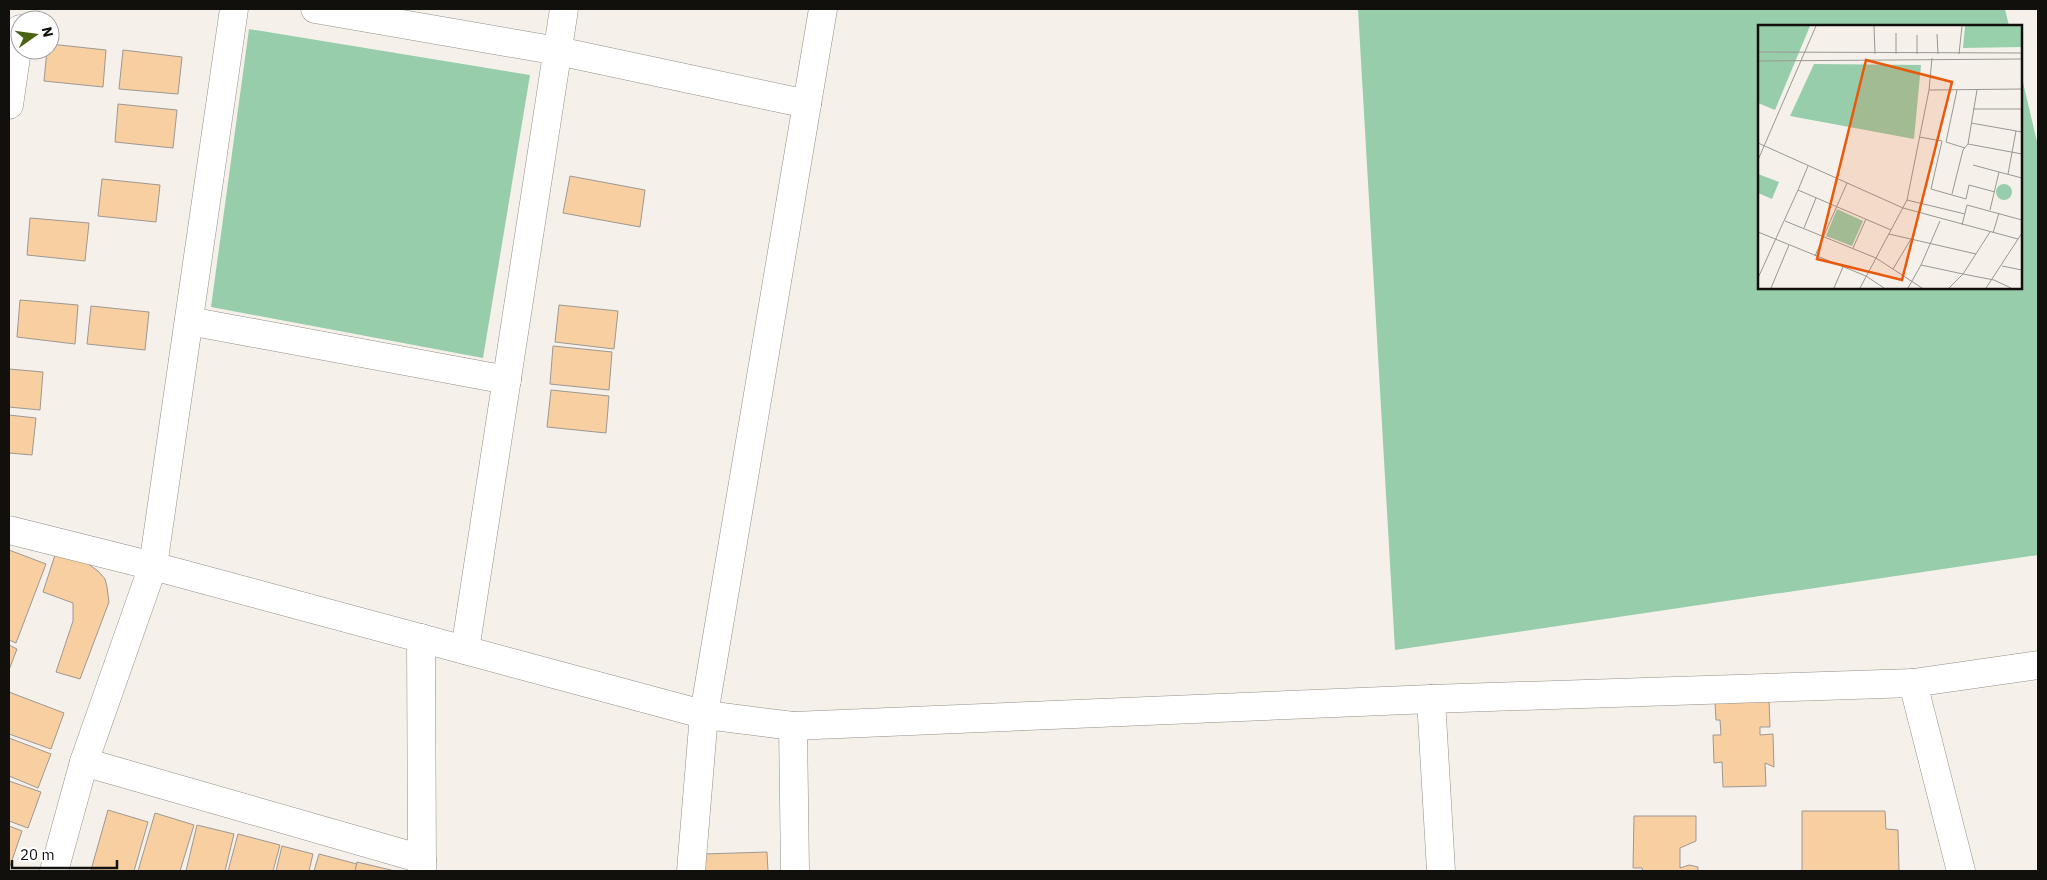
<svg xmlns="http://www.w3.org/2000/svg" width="2047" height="880" font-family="'IBM Plex Sans',sans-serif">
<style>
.green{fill:#97cdaa}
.building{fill:#f7cfa0;stroke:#9e9893}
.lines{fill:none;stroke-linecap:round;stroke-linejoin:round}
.minor-casing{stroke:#928e88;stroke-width:29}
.tertiary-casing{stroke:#928e88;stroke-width:29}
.minor{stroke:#fff;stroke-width:28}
.tertiary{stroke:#fff;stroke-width:28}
.inset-road{fill:none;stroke:#9a9792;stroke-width:1}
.view{fill:#e8590c;fill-opacity:0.15;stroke:#e8590c;stroke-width:2.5}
.inset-edge{fill:none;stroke:#11100d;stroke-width:2.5}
</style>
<rect width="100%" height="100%" fill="#f5f1ea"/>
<!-- green -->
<g class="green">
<polygon points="1358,9 2005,9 2009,26 1760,26 1760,288 2021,288 2021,74 2038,146 2038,555 1395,650"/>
<polygon points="249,29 530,75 483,358 211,307"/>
</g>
<!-- building -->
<g class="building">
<polygon points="50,44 106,50 103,87 44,81 47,50 50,50"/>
<polygon points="123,50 182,57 178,94 119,89"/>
<polygon points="118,104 177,110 173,148 115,142"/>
<polygon points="570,176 645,190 640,227 563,213"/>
<polygon points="102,179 160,185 156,222 98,216"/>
<polygon points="30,218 89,223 85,261 27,255"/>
<polygon points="20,300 78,305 75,344 17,337"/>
<polygon points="559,305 618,311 614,349 555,342"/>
<polygon points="91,306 149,312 145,350 87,344"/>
<polygon points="553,346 612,352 609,390 550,384"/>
<polygon points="9,369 43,372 40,410 9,407"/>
<polygon points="551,390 609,396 606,433 547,427"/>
<polygon points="9,415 36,418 32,455 9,453"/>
<polygon points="9,550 46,564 16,643 9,640"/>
<polygon points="55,555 84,561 98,571 105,579 107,587 109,602 80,679 56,672 73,621 73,603 43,592"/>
<polygon points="9,645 17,649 9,670"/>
<polygon points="9,692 64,713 51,749 9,734"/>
<polygon points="1769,700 1770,727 1760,727 1760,735 1773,734 1774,767 1765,763 1766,786 1723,787 1722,762 1714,763 1713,735 1721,735 1720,720 1716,720 1715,702"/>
<polygon points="9,738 51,754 38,788 9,776"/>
<polygon points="9,781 41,792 28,828 9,821"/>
<polygon points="108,810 148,822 134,871 91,870"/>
<polygon points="1802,811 1885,811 1886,829 1898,830 1899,871 1802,871"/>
<polygon points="155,813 194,825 180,871 138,871"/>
<polygon points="1634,816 1696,816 1696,841 1680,848 1680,868 1689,865 1698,867 1698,871 1643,871 1642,868 1633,868"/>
<polygon points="197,825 234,834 225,871 186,871"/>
<polygon points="9,826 22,831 9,869"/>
<polygon points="238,834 280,845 273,871 228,871"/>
<polygon points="282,846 313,854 309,871 276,871"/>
<polygon points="767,852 768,871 704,871 704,854"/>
<polygon points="319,854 357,864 355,871 314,871"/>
<polygon points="357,862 395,871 355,871"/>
</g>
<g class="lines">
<!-- minor casing -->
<g class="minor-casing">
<g id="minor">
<polyline points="315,9 558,51 807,104"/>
<polyline points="9,105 20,29"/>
<polyline points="189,321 507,380"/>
<polyline points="421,638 422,871"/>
<polyline points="465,650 564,9"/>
<polyline points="1913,683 1961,871"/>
<polyline points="1431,699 1441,871"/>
<polyline points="793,726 795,871"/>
<polyline points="84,762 422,859"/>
<polyline points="54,871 84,762 153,566 234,9"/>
<polyline points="691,871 704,714 823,9"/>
</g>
</g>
<!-- tertiary casing -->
<g class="tertiary-casing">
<polyline id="tertiary" points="9,530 153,566 706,715 793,726 1431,699 1913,683 2038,665"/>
</g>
<!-- minor -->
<use href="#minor" class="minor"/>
<!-- tertiary -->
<use href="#tertiary" class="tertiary"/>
</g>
<!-- overview -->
<g transform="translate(1758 25)">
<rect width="264" height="264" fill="#f5f1ea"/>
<path d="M0,1H52L17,85L0,78ZM56,39L163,40L156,114L32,91ZM0,149L21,157L14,174L0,168ZM238 167a8 8 0 1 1 16 0a8 8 0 1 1-16 0ZM79,184L105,196L94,221L68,211Z" fill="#97cdaa"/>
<path d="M207,1H264V22L205,23Z" fill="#99d0ac"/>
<path class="inset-road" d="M116,1L117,29M138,8V29M179,9L180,29M159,10V29M0,27L264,28M201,29L204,1M0,36L264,34M171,65L264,64M199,65L188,117L207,123M215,84H264M213,98L264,107M161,112L184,116M184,116L173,164L208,174L211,160L237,167M0,118L145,183L260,214M210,119L264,129M0,135L58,1M215,140L241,147M250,149L258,106M40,165L50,141M194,169L205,125L210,119L219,65M149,175L207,189M232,185L241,147L264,153M27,196L118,233L164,263M204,200L209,180L264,195M46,203L58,173M0,207L108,251L126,263M235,208L241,188M131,209L218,229M95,223L108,194M57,231L89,158M163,240L182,196M244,241L264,245M135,244L153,214M0,253L40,165L133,205M13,263L31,220M76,263L85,242M102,263L149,175L171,65L174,33M150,263L163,240L205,249L232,207M191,263L205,249L236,255L253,263M228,263L264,208"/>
<path class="view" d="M108,35L194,57L144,255L59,234Z"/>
<rect width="264" height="264" class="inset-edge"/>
</g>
<!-- border -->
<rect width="2047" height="880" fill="none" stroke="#11100d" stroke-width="20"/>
<!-- north arrow -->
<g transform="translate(35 35) rotate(76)"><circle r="24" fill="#ffffff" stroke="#a09f9e"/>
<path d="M0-4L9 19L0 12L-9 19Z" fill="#4a6313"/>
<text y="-8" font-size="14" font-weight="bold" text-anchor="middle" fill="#11100d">N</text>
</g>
<!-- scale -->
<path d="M12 860v8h105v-8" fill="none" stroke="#11100d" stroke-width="2.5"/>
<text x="20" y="860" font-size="15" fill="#11100d" stroke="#ffffff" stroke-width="4" paint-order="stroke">20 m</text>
</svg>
